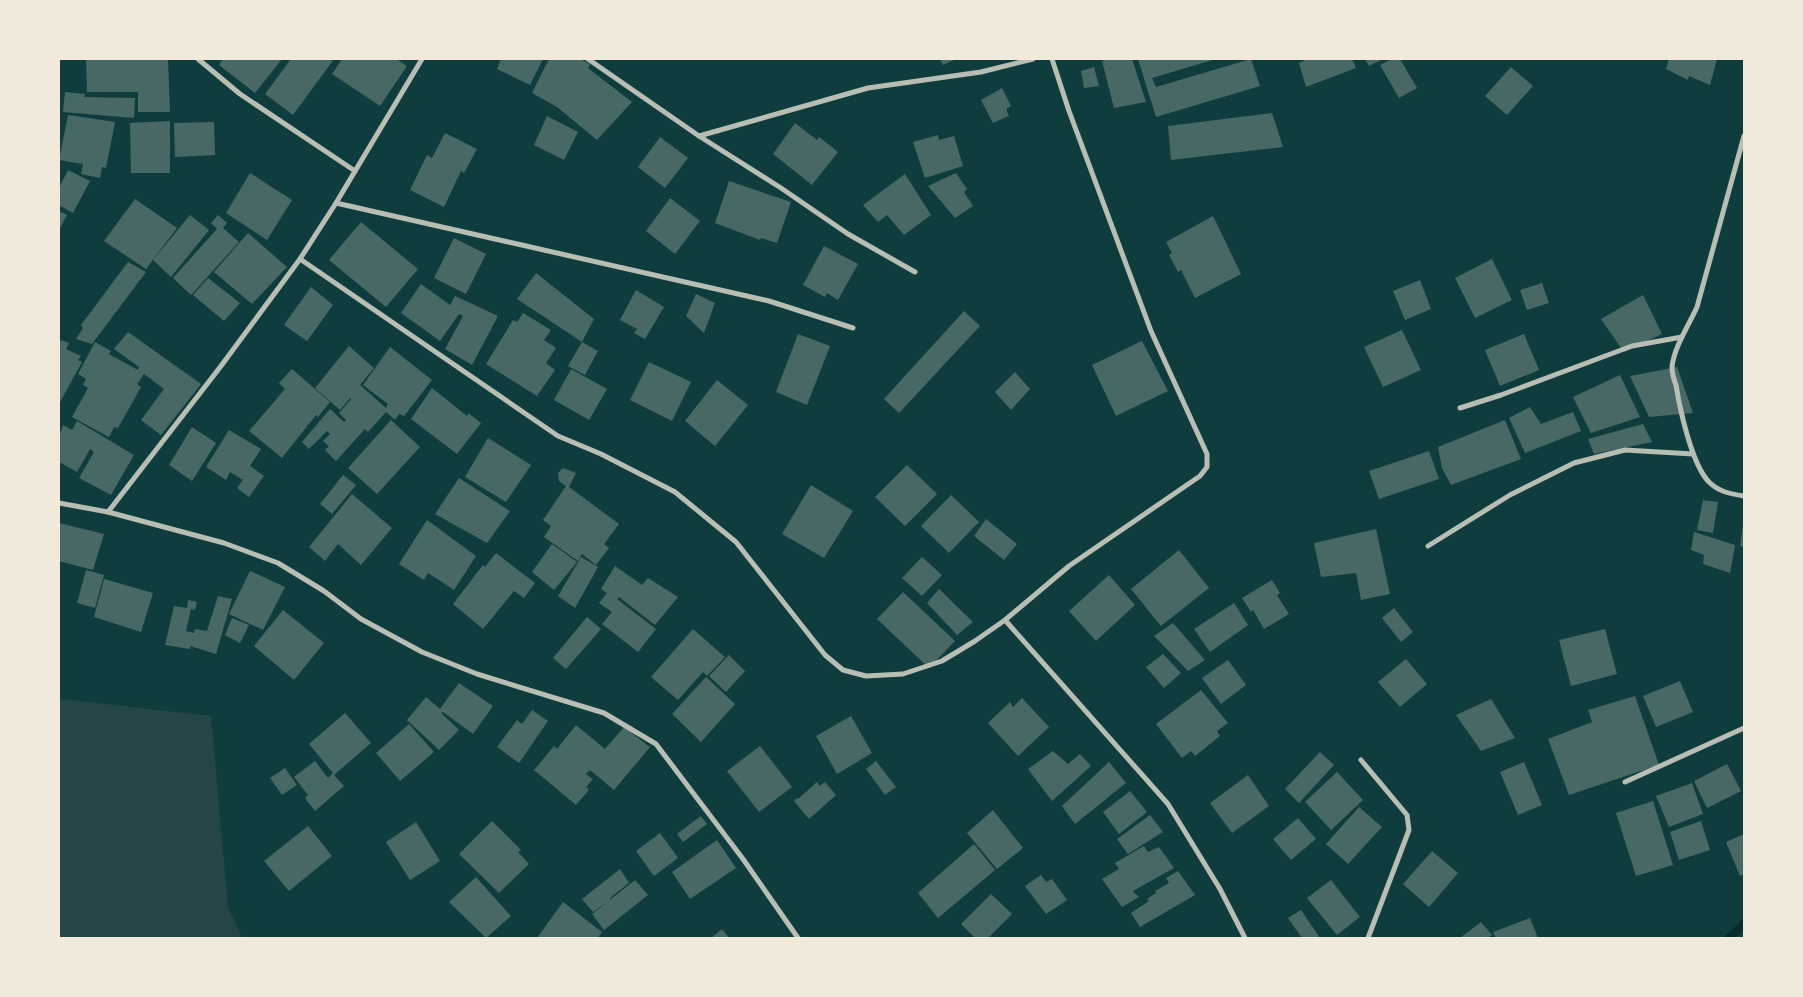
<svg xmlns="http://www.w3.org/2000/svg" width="1803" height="997" font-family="'Fira Sans',sans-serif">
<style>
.green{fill:#244646}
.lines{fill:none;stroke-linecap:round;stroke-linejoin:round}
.stream{stroke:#0a2a2b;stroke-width:8}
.building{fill:#486865}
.minor{stroke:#b8beb3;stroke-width:5}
</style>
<rect width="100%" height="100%" fill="#0f3d3e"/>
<!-- green -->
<polygon class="green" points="61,699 211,716 228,907 242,938 59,938 59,702"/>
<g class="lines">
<!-- stream -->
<polyline class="stream" points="1729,938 1744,924"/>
</g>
<!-- building -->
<g class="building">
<polygon points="86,59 168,59 170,112 138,112 138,92 87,92"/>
<polygon points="223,59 282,59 255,93 219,65"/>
<polygon points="291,59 334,59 293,115 265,94"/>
<polygon points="342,59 396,59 407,66 380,106 332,74"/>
<polygon points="501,59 543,59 530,85 497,69"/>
<polygon points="549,59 580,59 590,64 588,68 632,102 597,140 557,107 532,93"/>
<polygon points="940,59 956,59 943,65"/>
<polygon points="1109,59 1132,59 1146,102 1114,108 1102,61"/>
<polygon points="1138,59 1216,59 1152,78 1156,87 1251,59 1260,86 1156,117"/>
<polygon points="1307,59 1352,59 1356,68 1306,87 1299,63"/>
<polygon points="1365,59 1383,59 1369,66"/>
<polygon points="1392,59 1400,59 1417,88 1399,98 1380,65"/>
<polygon points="1669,59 1717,59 1710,85 1689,76 1688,80 1666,69"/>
<polygon points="1094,67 1099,86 1084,88 1081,71"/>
<polygon points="1511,67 1533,86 1507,115 1485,96"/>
<polygon points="1002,88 1011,106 1006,109 1009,116 993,123 981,100"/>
<polygon points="65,92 85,94 84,97 135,98 134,118 63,112"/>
<polygon points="1272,113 1283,147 1171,160 1168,126"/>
<polygon points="68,115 115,122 106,168 102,167 100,178 81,174 83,164 59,160"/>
<polygon points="547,116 578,132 564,160 534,145"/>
<polygon points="170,121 170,173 131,173 130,123"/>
<polygon points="214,122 215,155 175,157 174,123"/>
<polygon points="795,123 817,140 819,137 838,152 812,185 773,154"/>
<polygon points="445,133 477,149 464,173 461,171 444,207 410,190 427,155 432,158"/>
<polygon points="938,135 939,140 954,136 963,166 925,178 913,142"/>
<polygon points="660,137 688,158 665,188 638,167"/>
<polygon points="68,170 90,181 73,213 59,205 59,188"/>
<polygon points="250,173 292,200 267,240 226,213"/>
<polygon points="956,173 967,189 964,192 973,206 955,218 928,186"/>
<polygon points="905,174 931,215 904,235 887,215 878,222 863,205"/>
<polygon points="729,181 791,202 777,243 761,238 760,240 715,223"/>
<polygon points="670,198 700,221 675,254 646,231"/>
<polygon points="135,199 177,228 146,269 104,241"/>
<polygon points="59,211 67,215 59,230"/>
<polygon points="190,215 209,230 171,277 153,260"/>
<polygon points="218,215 227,223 223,228 239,242 191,295 173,278 217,229 211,223"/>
<polygon points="1213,216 1241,274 1195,298 1181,270 1178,272 1169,255 1172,253 1166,242"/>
<polygon points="361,222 418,269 386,307 329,260"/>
<polygon points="248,233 287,267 252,304 214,272"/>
<polygon points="454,238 486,254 466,294 434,278"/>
<polygon points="824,246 858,264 838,300 827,293 825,297 803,285"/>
<polygon points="1492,259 1512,300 1475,318 1455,278"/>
<polygon points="128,262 146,272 92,344 76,339 83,328 81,325"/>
<polygon points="536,273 594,319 582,342 517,299"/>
<polygon points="208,278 240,303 224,321 193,295"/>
<polygon points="1420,280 1431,309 1405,320 1393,291"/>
<polygon points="1542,283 1549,303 1527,310 1520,290"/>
<polygon points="421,284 450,305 455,296 498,316 472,365 445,349 463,316 459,314 440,341 401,313"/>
<polygon points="311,287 333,305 307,341 284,325"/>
<polygon points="636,290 664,307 645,339 634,333 637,329 620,320"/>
<polygon points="696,294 715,303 704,333 686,316"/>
<polygon points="1643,295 1662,334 1624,352 1601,319"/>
<polygon points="964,311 980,326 899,413 884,399"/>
<polygon points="523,313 551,330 544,340 556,348 546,363 555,370 537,396 486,364 513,320 517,322"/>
<polygon points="1402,330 1421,370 1383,387 1364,347"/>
<polygon points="128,332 201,384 161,435 141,420 164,389 144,374 137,384 141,387 118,428 114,427 109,437 72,417 88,388 83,385 86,379 78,374 95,342 111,351 109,354 138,370 139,367 114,349"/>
<polygon points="798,334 830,346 807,405 776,392"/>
<polygon points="1524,334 1539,370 1500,386 1485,350"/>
<polygon points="61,340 69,343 66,349 81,356 78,360 82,362 59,404 59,345"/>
<polygon points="1142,341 1168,391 1116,416 1092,365"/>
<polygon points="582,342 598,351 585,375 568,366"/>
<polygon points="349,346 374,368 360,385 386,408 388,404 363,385 390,347 432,380 404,416 399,414 395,420 386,412 368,432 365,429 336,461 325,450 329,446 323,441 330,434 327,431 309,449 302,442 330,409 344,422 346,420 339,413 351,399 350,398 340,410 315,388"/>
<polygon points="649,362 691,382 672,421 630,400"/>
<polygon points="1677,367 1693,413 1649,417 1630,376"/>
<polygon points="292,369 330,402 318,417 316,415 282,458 249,431 285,389 279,383"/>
<polygon points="571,369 607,389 589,420 554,400"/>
<polygon points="1015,372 1030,389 1011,410 995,392"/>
<polygon points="1620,375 1640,417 1591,433 1573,397"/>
<polygon points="717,380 748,405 715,446 685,421"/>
<polygon points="432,388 467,416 468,413 481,423 457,454 411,419"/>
<polygon points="1530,407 1541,424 1573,412 1581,431 1525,453 1509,418"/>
<polygon points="391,420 420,447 377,494 348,468"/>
<polygon points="1505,420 1521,459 1451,485 1442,468 1438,447"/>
<polygon points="77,421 134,455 111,495 79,478 94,452 90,449 77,472 59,462 59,436 63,425 72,430"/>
<polygon points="1643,424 1652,442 1594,454 1588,439"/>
<polygon points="192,427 216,443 192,481 169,465"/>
<polygon points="229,430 261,449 250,466 264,476 249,497 237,488 243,480 230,472 226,480 206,467"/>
<polygon points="488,438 531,465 506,502 465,477"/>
<polygon points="1429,451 1439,479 1379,499 1369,471"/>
<polygon points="907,465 937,494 905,526 875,497"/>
<polygon points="563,468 576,473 569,487 619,524 604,544 609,548 596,565 582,554 578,561 544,537 551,526 543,520 566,486 559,481 558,473"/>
<polygon points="343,475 356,485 332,514 320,504"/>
<polygon points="459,478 510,511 487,543 435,514"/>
<polygon points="811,485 853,511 824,558 782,534"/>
<polygon points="352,494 392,528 361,565 338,544 325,561 309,547"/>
<polygon points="951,495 979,522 949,553 921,526"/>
<polygon points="1703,500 1718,502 1713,533 1697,530"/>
<polygon points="986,519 1017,544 1004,560 974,536"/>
<polygon points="427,520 476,556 454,590 428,573 424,580 399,564"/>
<polygon points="59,523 104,534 93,570 59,561"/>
<polygon points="1743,525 1744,526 1744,547 1740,546"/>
<polygon points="1376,529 1390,594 1361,600 1356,573 1321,577 1314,543"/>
<polygon points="1694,532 1735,545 1730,573 1703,564 1704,555 1691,550"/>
<polygon points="552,544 577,562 554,590 532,572"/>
<polygon points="1179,550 1209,588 1161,626 1131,589"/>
<polygon points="496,553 535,583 524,598 514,591 483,629 453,604 483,565 485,567"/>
<polygon points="581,557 598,567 575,608 558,596"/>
<polygon points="922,557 942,575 922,596 902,578"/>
<polygon points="615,566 642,585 648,578 678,597 655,625 619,597 617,599 656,629 638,652 602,624 612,612 599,603 607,593 601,589"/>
<polygon points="86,570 104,575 95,608 77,603"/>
<polygon points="250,571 285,587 263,630 229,614"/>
<polygon points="1109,575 1135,605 1096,641 1069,611"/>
<polygon points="104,579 153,593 141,632 94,617"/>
<polygon points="1272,580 1280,593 1277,595 1289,614 1264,629 1253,610 1251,612 1242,598"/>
<polygon points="939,589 973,622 957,635 927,603"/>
<polygon points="903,592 955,641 929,668 877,619"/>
<polygon points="218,596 232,599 216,654 190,646 190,649 165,645 174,606 187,608 188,600 197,602 195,610 191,609 186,631 194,633 195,629 207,631"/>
<polygon points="1234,603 1248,625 1210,652 1194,629"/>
<polygon points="1394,608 1413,632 1401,642 1382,618"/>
<polygon points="283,610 324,643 294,680 254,646"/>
<polygon points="587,617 601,629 566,669 553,658"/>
<polygon points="232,618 249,625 240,643 225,635"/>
<polygon points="1173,623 1205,660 1188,671 1154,636"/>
<polygon points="693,629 725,657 707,676 703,672 678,700 651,677"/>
<polygon points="1605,629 1617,674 1571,686 1559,640"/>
<polygon points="1163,654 1181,673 1164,688 1146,667"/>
<polygon points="729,655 745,671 726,692 709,676"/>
<polygon points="1406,659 1427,684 1400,707 1378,682"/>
<polygon points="1228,660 1246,685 1221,704 1202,678"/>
<polygon points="706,677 735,704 701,742 672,714"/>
<polygon points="1680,681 1693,712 1656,727 1643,696"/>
<polygon points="459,683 493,706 473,734 443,712 441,713 459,730 439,750 407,720 426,697 440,709"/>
<polygon points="1201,690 1228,723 1217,731 1220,736 1195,756 1191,751 1182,758 1156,724"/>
<polygon points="1635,696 1659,765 1569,795 1548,739 1592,722 1588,710"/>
<polygon points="1022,698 1049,727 1018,756 988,723 1010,702 1013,707"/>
<polygon points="1491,699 1515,738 1481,751 1456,715"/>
<polygon points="532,710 548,721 519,763 497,747 517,720 522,724"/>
<polygon points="345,713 371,743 334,775 344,786 315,811 305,798 308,795 294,777 315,761 328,778 333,773 309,744"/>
<polygon points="851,716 872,753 837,774 816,736"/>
<polygon points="409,724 434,752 400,781 376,753"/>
<polygon points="576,725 605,749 624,727 650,747 614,790 590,770 586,774 593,779 586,787 589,790 576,805 534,770 554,746 557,749"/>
<polygon points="760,746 792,787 759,812 727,771"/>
<polygon points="1053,751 1068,764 1080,754 1091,766 1052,801 1028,769"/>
<polygon points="1320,752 1334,765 1299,803 1285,789"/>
<polygon points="876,761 896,787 885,795 866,769"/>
<polygon points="1109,762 1126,783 1075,824 1062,806"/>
<polygon points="1524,762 1542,805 1518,815 1500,772"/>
<polygon points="1727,764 1741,791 1707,808 1694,781"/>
<polygon points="285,768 297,785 282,795 270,778"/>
<polygon points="1337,772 1363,800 1331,830 1305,802"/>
<polygon points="1248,775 1269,806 1232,833 1210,803"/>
<polygon points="817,782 820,786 825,782 836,795 809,819 794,801 797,798 798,799"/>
<polygon points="1692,783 1703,814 1669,827 1656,796"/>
<polygon points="1130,791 1147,812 1119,834 1103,812"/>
<polygon points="1653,801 1673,865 1636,876 1616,813"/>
<polygon points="1359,807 1382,827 1348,864 1326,844"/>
<polygon points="993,810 1023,848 997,869 967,833"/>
<polygon points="1150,815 1163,832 1128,854 1117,839"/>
<polygon points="701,816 707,824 683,842 677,834"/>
<polygon points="1298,818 1316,839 1291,860 1273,839"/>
<polygon points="492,821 521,850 518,852 529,864 499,893 459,854"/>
<polygon points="1701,821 1710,850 1679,860 1670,832"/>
<polygon points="416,822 440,861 410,880 386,842"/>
<polygon points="308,826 332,856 289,891 264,861"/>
<polygon points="660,833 678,858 654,876 636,851"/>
<polygon points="1744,834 1744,874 1740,876 1726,842"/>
<polygon points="717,840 736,868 690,899 672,872"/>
<polygon points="974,844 995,870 938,918 918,893"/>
<polygon points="1144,846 1148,852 1159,847 1174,868 1133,891 1139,897 1122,907 1102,879 1119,869 1115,863"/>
<polygon points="1432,851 1458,873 1429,907 1403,884"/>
<polygon points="620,869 629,883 610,898 611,899 635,880 648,895 604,930 592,914 609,901 593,912 582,899"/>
<polygon points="1178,871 1195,895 1140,927 1131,913 1149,901 1147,899 1156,893 1155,891 1169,883 1166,878"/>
<polygon points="1041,875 1046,882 1052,879 1067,900 1046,914 1025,886"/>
<polygon points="476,877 511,916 486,938 449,902"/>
<polygon points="1331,880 1360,917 1337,935 1307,898"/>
<polygon points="991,894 1012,914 988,938 975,938 961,924"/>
<polygon points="563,902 602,932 598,938 537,938"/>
<polygon points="1301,910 1320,938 1302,938 1288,918"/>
<polygon points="1530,918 1538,938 1496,938 1493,932"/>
<polygon points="1481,922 1492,935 1488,938 1460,938"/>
<polygon points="722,929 729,938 711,938"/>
</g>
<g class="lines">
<!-- minor -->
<g class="minor">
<polyline points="198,59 240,94 355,171"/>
<polyline points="588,59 699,136 781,188 848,234 915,272"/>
<polyline points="699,136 868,88 981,72 1033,59"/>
<path d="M1744,136L1697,307C1689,325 1674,347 1672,367C1672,372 1674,380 1676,385C1680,410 1692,465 1709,482C1719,492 1731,494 1744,496"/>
<polyline points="336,203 769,301 853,328"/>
<polyline points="300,259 558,436 601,454 675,492 736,542 825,655 843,670 866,676 903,674 942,661 975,641 1005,620 1168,804 1220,889 1245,938"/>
<polyline points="1460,408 1501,395 1632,346 1682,337"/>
<polyline points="59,503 108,512 224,543 278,563 324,591 361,619 422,652 477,674 604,713 656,744 743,859 798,938"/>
<polyline points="108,512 221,366 300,259 336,203 422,59"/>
<polyline points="1428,546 1510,495 1574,463 1625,450 1693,454"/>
<polyline points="1005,620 1069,566 1200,476 1207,467 1207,454 1151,331 1069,111 1052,59"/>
<polyline points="1361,760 1407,815 1409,830 1368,938"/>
<polyline points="1625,782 1744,728"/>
</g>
</g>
<!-- border -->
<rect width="1803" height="997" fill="none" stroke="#f1e9da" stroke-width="120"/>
</svg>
